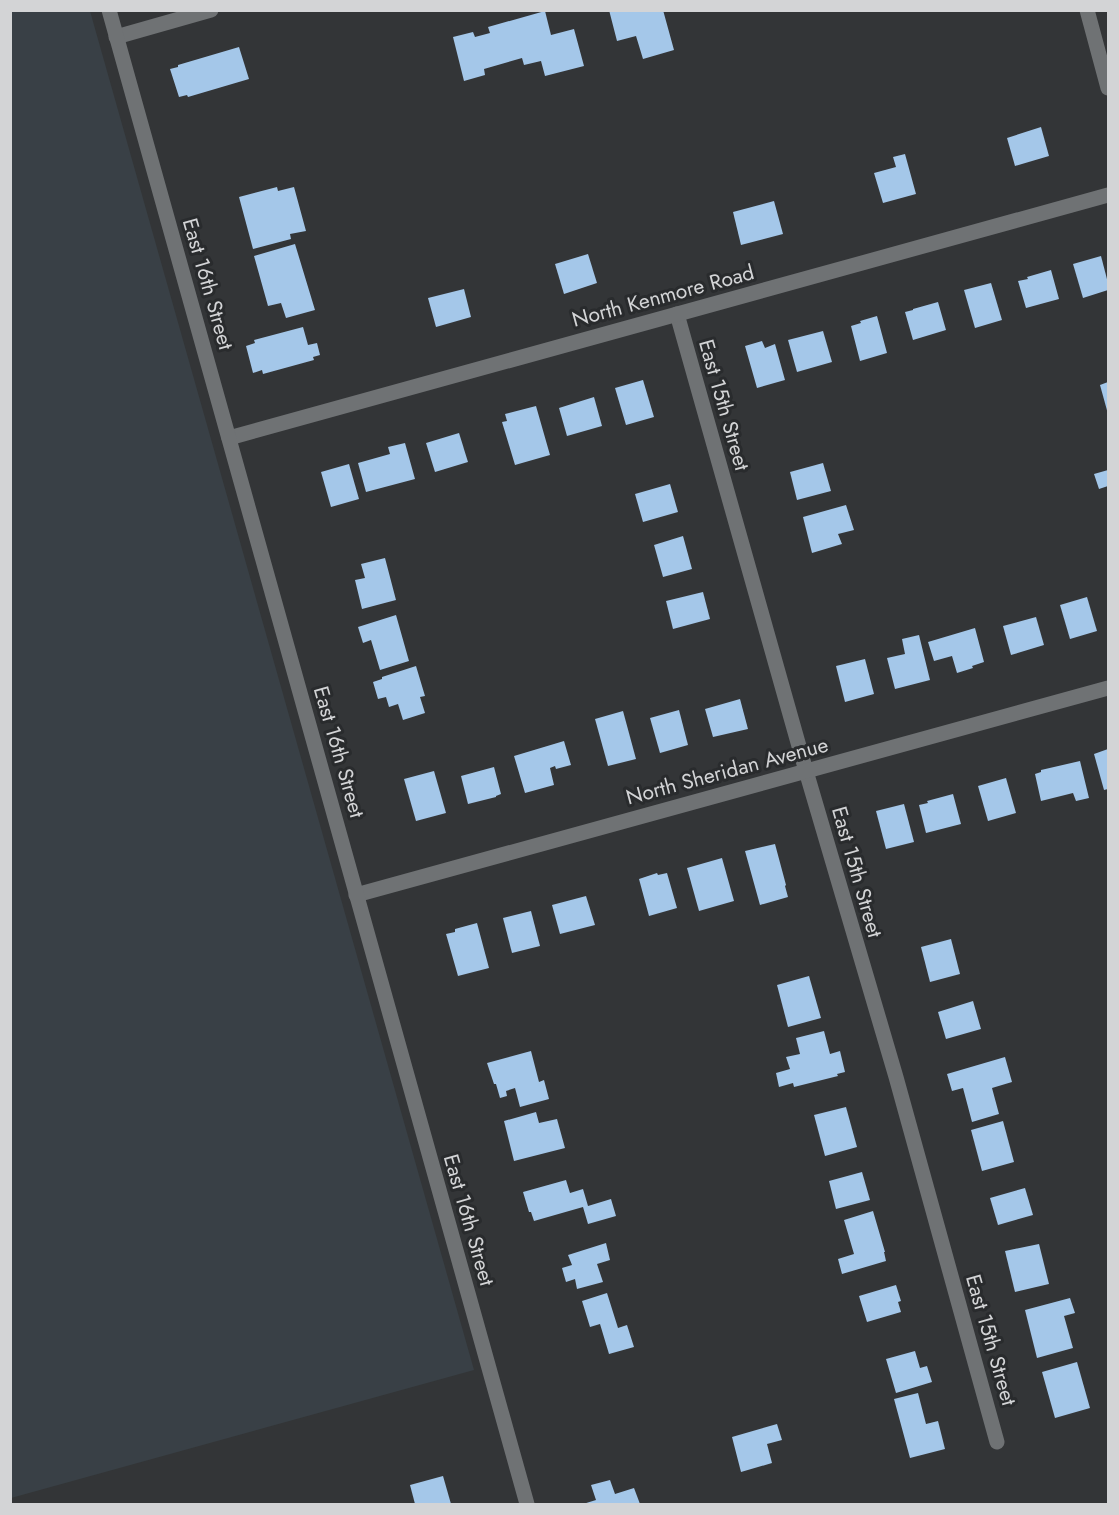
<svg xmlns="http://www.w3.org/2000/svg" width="1119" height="1515" font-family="Jost,sans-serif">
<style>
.built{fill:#394046}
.building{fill:#a4c7e9}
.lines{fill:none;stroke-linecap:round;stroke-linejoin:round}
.minor{stroke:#6f7274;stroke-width:15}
.tertiary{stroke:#6f7274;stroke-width:15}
.labels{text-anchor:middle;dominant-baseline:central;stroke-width:6;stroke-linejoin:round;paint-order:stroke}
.street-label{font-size:21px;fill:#d3d4d6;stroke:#292b2d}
</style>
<rect width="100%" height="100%" fill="#333537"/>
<!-- built -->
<polygon class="built" points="11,10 90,11 474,1370 11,1498"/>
<!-- building -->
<g class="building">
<polygon points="609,10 663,10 674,50 643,59 636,36 617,41"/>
<polygon points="545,11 551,35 574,29 584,66 545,76 541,61 524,65 522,58 484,69 485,75 464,81 453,37 473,32 475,37 490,33 488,27"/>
<polygon points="239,47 249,79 188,97 187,95 179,97 170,69 178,67 178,65"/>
<polygon points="1041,127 1049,156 1015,166 1007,138"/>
<polygon points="905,154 916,194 883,203 874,173 896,167 893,157"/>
<polygon points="277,187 278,191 294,187 306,231 290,234 291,239 253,249 239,197"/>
<polygon points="774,201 783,234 741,245 733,212"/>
<polygon points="295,244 315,310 286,318 281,303 268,306 254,256"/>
<polygon points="588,254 597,283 564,294 555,264"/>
<polygon points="1101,256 1108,283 1108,290 1083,298 1073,264"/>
<polygon points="1051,270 1059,299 1026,308 1018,281 1028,279 1027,277"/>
<polygon points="991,283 1002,320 975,328 964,290"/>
<polygon points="464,289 471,317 436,327 428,298"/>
<polygon points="938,302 946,330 913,340 905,312 913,310 913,309"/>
<polygon points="877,316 887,353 860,361 851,326 861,323 860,321"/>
<polygon points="303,327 308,345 317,343 320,355 313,357 314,360 263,374 262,370 253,373 246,346 255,343 254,340"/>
<polygon points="823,331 832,362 797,372 788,340"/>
<polygon points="762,341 765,348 775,344 785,380 757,388 745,346"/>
<polygon points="643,380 654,417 626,425 615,388"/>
<polygon points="1108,382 1108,414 1100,385"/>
<polygon points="594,397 602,426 567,436 559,408"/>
<polygon points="536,406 550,455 515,465 502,422 507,421 505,414"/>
<polygon points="459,433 468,462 435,472 426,443"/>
<polygon points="405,443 415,479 366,492 358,463 390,454 388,447"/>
<polygon points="823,463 831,491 797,500 790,472"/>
<polygon points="349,464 359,499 331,507 321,472"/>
<polygon points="1108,470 1108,486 1099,489 1094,474"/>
<polygon points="670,484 678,512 643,522 635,494"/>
<polygon points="846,505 854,530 838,534 842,544 812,553 803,517"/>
<polygon points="683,536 692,569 663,577 654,545"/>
<polygon points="385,558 396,600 362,609 355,580 365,578 361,564"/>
<polygon points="703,592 710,619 673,629 666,601"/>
<polygon points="1087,597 1097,631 1070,639 1060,605"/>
<polygon points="396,615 409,661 380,670 371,640 363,643 358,627"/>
<polygon points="1036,617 1044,645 1011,655 1003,626"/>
<polygon points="975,628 984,662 972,666 973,668 957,673 952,656 934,661 928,642"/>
<polygon points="919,635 930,680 895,689 887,658 905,654 902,639"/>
<polygon points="865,659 874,694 845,702 836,666"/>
<polygon points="416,666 425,696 420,697 425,713 403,720 398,704 389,707 386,697 378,699 373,682 382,679 382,677"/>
<polygon points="740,699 748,729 713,737 705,709"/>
<polygon points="679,710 688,745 660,753 650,718"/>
<polygon points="623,711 636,759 608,766 595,719"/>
<polygon points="564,741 571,765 556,769 555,766 550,768 554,785 525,793 514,756"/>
<polygon points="1108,749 1108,789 1104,790 1094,754"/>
<polygon points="1080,761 1089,798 1076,801 1073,793 1041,801 1035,774 1041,772 1041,770"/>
<polygon points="494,767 501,794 496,796 496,797 468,804 461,776"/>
<polygon points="434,771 446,813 416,821 404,779"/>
<polygon points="1006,778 1016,813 988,821 978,786"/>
<polygon points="953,794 961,824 926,833 919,805 928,803 927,801"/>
<polygon points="904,804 914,842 886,849 876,811"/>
<polygon points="775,844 786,885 785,886 788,897 760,905 745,851"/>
<polygon points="722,858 734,901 699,911 687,868"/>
<polygon points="657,873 658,875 667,873 677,908 649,916 639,879"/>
<polygon points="586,896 595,925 560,934 552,905"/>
<polygon points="531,911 540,946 512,953 503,918"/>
<polygon points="477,923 489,968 458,976 446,934 455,932 455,929"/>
<polygon points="951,939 960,974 930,982 921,947"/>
<polygon points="809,976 821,1018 788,1027 777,985"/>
<polygon points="973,1001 981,1029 946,1039 938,1012"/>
<polygon points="824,1031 830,1054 840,1051 845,1072 837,1074 838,1076 794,1087 793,1083 779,1087 776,1073 790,1069 786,1057 800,1054 796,1038"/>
<polygon points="531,1051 539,1082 544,1080 549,1099 520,1107 515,1088 506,1091 507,1096 500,1098 496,1084 494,1084 487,1063"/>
<polygon points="1005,1057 1012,1082 992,1088 999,1114 972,1122 963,1088 952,1091 947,1074"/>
<polygon points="846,1107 857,1147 825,1156 814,1115"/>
<polygon points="536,1112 539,1123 557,1119 565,1148 514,1161 504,1121"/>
<polygon points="1003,1121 1014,1162 982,1171 971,1130"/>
<polygon points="862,1172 870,1200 836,1209 829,1181"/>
<polygon points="566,1180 570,1193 583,1189 588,1206 611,1199 616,1216 588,1224 583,1207 534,1221 531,1212 529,1212 523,1192"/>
<polygon points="1025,1188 1033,1215 998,1225 990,1198"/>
<polygon points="873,1211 885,1252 884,1252 886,1261 842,1274 838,1259 854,1254 844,1220"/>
<polygon points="606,1243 610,1260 597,1264 603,1282 577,1289 575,1279 566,1282 562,1268 572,1265 568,1255"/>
<polygon points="1039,1244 1049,1284 1015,1292 1005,1251"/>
<polygon points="896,1285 901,1301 898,1302 901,1312 867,1322 859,1296"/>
<polygon points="607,1293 618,1328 627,1325 634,1347 609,1354 600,1324 590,1327 582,1301"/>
<polygon points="1070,1298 1075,1313 1064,1316 1073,1348 1037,1358 1025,1310"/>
<polygon points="915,1351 920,1368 927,1366 932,1382 896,1393 886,1359"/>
<polygon points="1077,1362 1090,1408 1055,1418 1042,1372"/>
<polygon points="918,1393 926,1424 938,1421 945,1449 910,1458 894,1399"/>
<polygon points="777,1424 782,1440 767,1444 772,1463 741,1472 732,1437"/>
<polygon points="443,1476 451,1504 415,1504 410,1485"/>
<polygon points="610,1480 615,1494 634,1488 640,1504 583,1504 596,1500 591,1485"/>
</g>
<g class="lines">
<!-- minor -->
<g class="minor">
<polyline points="1087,10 1108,88"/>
<polyline points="116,37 211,10"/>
<polyline points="677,314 806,771 896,1077 997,1442"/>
<polyline points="229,438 1108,195"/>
<polyline points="356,895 1108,688"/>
</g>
<!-- tertiary -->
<polyline class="tertiary" points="109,10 527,1504"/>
</g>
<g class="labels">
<!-- street labels -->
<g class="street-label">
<text transform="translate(208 284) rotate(74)">East 16th Street</text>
<text transform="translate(663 296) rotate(-15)">North Kenmore Road</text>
<text transform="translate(724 405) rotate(74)">East 15th Street</text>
<text transform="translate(339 752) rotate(74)">East 16th Street</text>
<text transform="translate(727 771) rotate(-15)">North Sheridan Avenue</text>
<text transform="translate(857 872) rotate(74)">East 15th Street</text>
<text transform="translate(469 1220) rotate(74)">East 16th Street</text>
<text transform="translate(991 1340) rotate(74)">East 15th Street</text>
</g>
</g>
<!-- border -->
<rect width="1119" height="1515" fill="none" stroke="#d3d4d6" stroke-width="24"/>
</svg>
